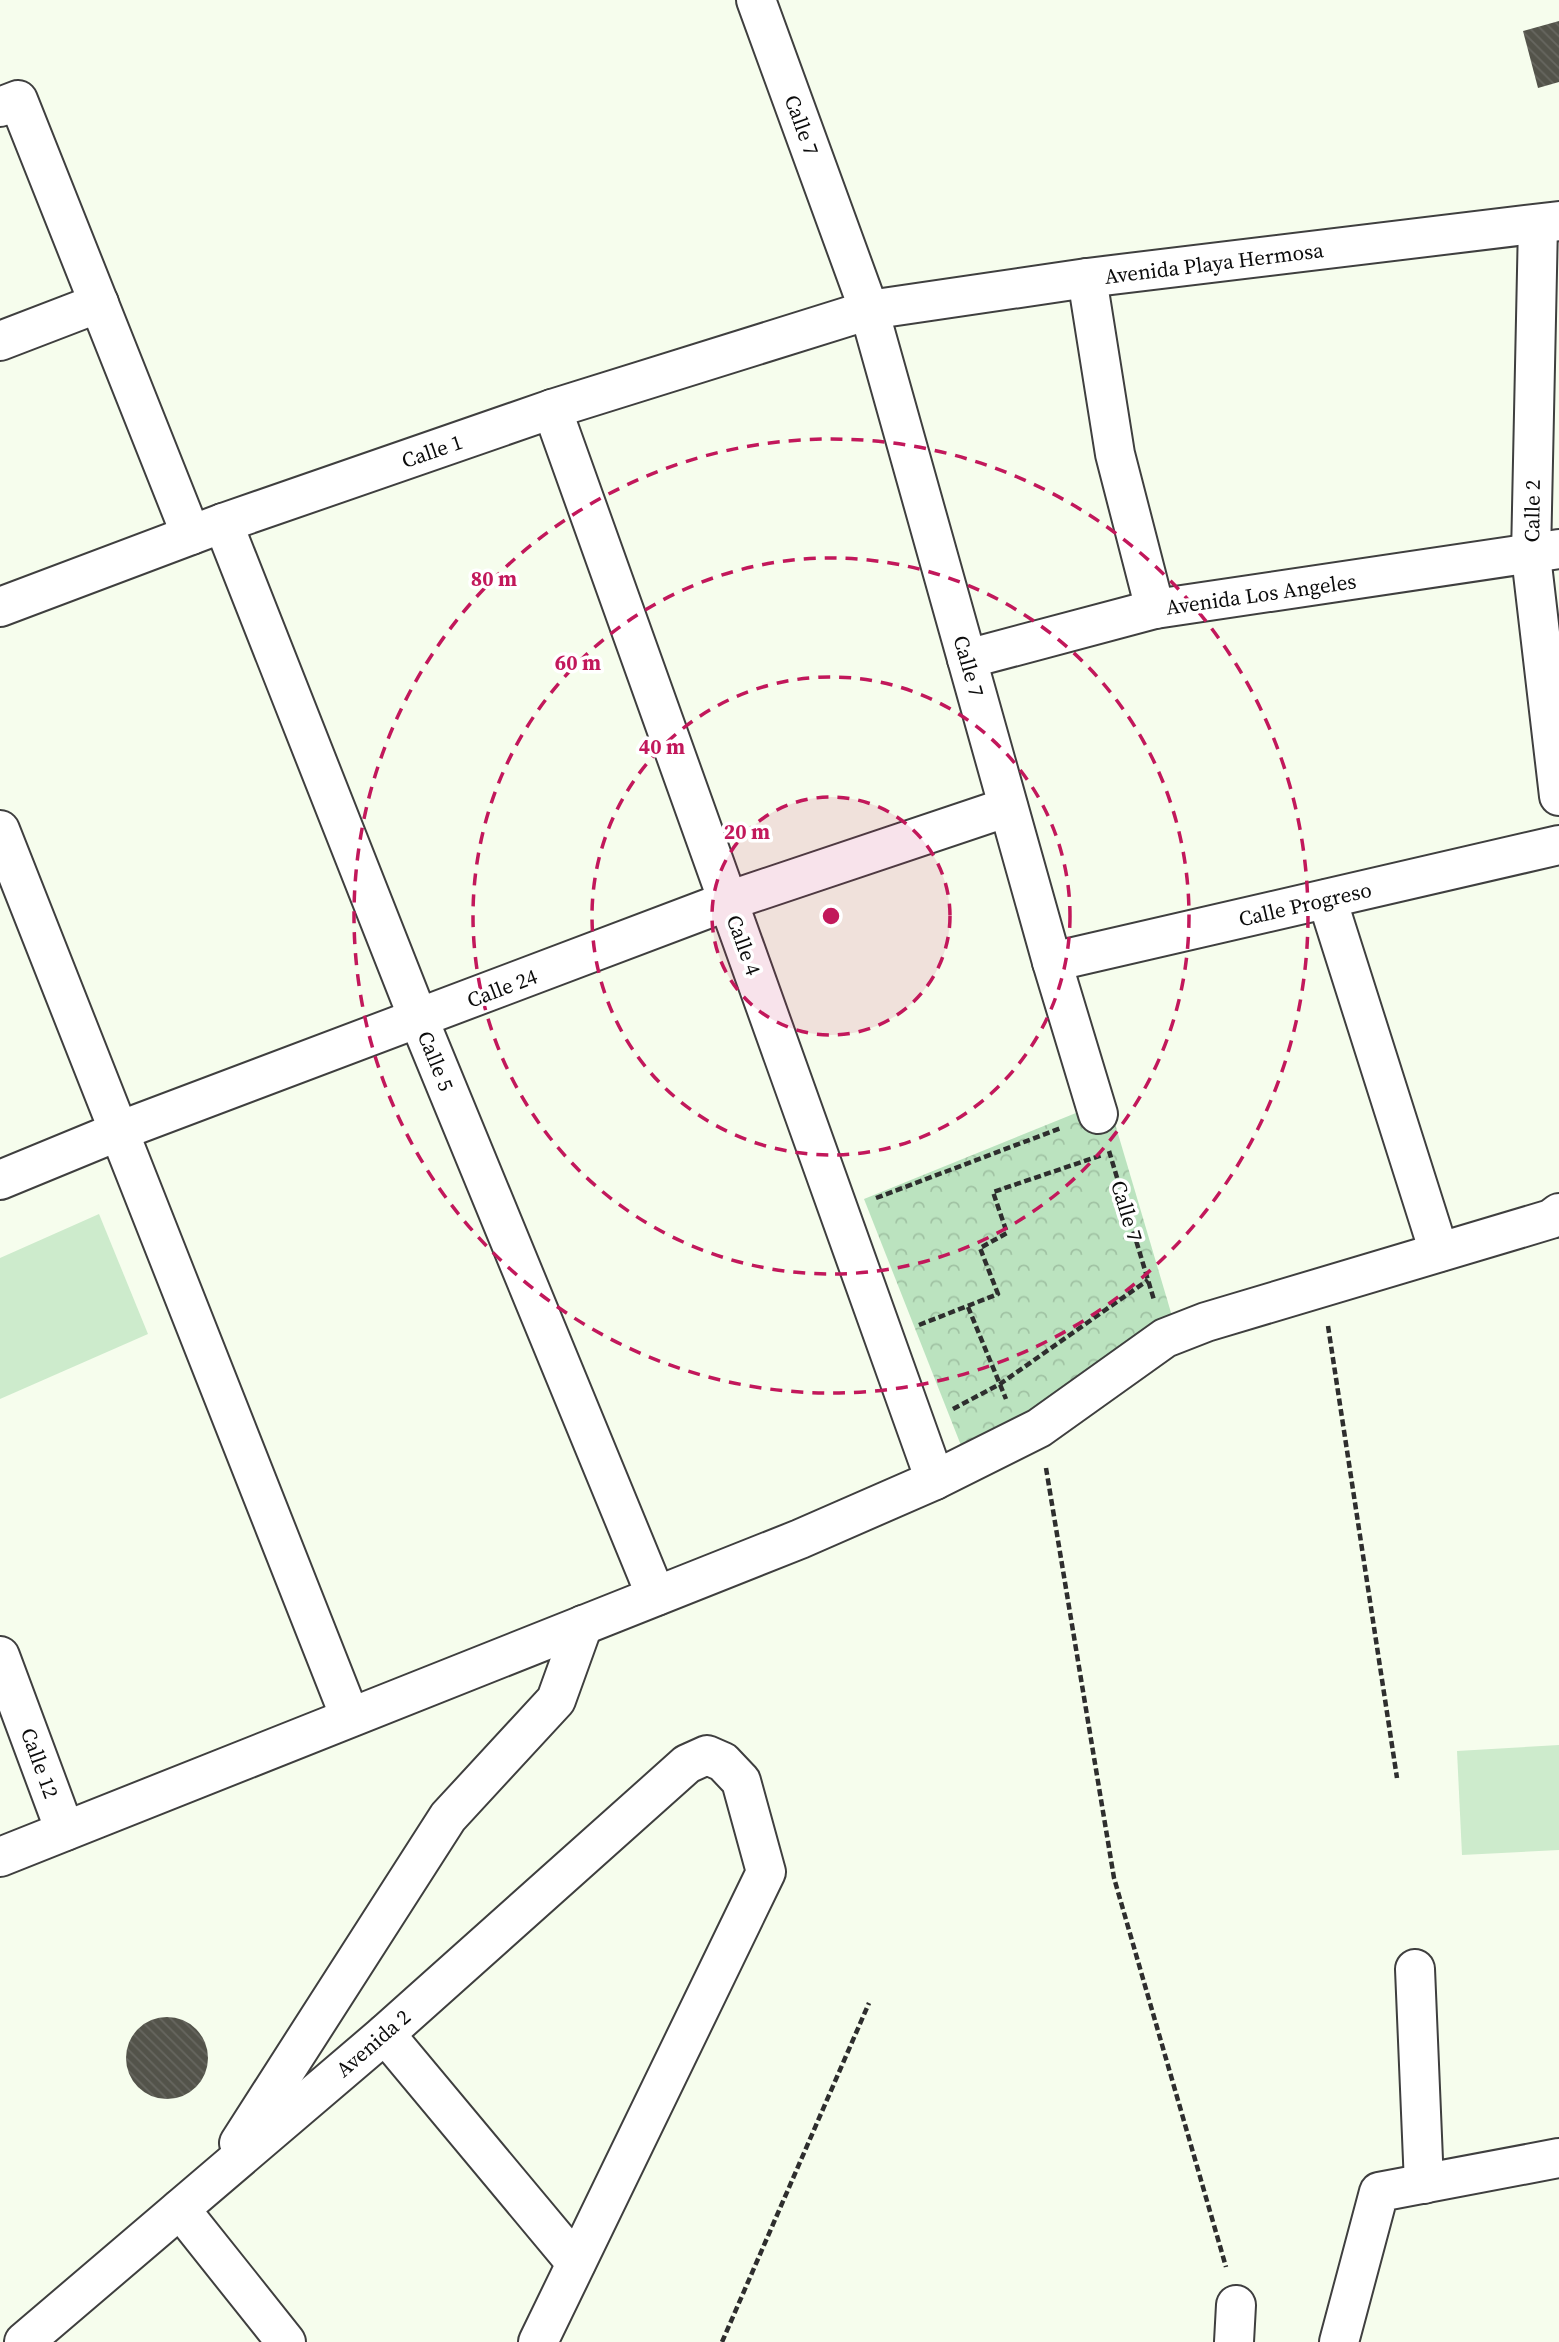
<svg xmlns="http://www.w3.org/2000/svg" width="1559" height="2342" font-family="'Source Serif 4',serif">
<style>
.park{fill:url(#park-crowns)}
.pitch{fill:#cdebcc}
.building{fill:url(#building-back-hatch)}
.lines{fill:none;stroke-linecap:round;stroke-linejoin:round}
.street-casing{stroke:#3f3f3f;stroke-width:42}
.path{stroke:#2e2e2e;stroke-width:4.5;stroke-dasharray:7 3.5;stroke-linecap:butt}
.street{stroke:#fff;stroke-width:38}
.ring{fill:none;stroke:#c2185b;stroke-width:3.5;stroke-dasharray:12 9}
.labels{text-anchor:middle;dominant-baseline:central;stroke-width:7;stroke-linejoin:round;paint-order:stroke}
.street-label{font-size:21px;fill:#0c0c0c;stroke:#fff}
.centre{fill:#c2185b;stroke:#fff;stroke-width:3.5}
.ring-label{font-size:21px;text-anchor:middle;font-weight:bold;fill:#c2185b;stroke:#fff;stroke-width:7;stroke-linejoin:round;paint-order:stroke}
</style>
<defs>
<pattern id="park-crowns" width="20" height="18" patternUnits="userSpaceOnUse" patternTransform="scale(1.75)"><rect width="20" height="18" fill="#bbe3bf"/><path d="M2 6a3 3 0 1 1 6 0M12 15a3 3 0 1 1 6 0" fill="none" stroke="#a0c2a3"/></pattern>
<pattern id="building-back-hatch" width="6" height="6" patternUnits="userSpaceOnUse" patternTransform="scale(1.75)"><rect width="6" height="6" fill="#53534a"/><path d="M-1 5l2 2M0 0l6 6M5-1l2 2" fill="none" stroke="#676760"/></pattern>
</defs>
<rect width="100%" height="100%" fill="#f6fded"/>
<!-- park -->
<polygon class="park" points="1108,1100 1172,1316 964,1453 864,1199"/>
<!-- pitch -->
<g class="pitch">
<polygon points="99,1214 148,1334 0,1399 0,1258"/>
<polygon points="1559,1745 1559,1850 1462,1855 1457,1751"/>
</g>
<!-- building -->
<g class="building">
<polygon points="1559,21 1559,82 1538,88 1523,31"/>
<circle cx="167" cy="2058" r="41"/>
</g>
<g class="lines">
<!-- street casing -->
<g class="street-casing">
<g id="street">
<polyline points="756,0 869,310 1052,962 1098,1114"/>
<polyline points="0,107 18,100 191,535"/>
<polyline points="1538,224 1531,556 1559,796"/>
<polyline points="1087,278 1115,454 1155,609"/>
<polyline points="0,341 99,303"/>
<polyline points="552,409 935,1480"/>
<polyline points="223,523 419,1020 656,1596"/>
<polyline points="0,607 223,523 552,409 869,310 1087,278 1559,221"/>
<polyline points="967,659 1155,609 1559,549"/>
<polyline points="0,830 350,1717"/>
<polyline points="1327,899 1439,1252"/>
<polyline points="1052,962 1559,845"/>
<polyline points="0,1180 119,1131 728,901 1008,807"/>
<polyline points="0,1656 65,1831"/>
<polyline points="0,1857 800,1539 935,1480 1039,1428 1165,1338 1206,1322 1551,1219 1559,1213"/>
<polyline points="1415,1969 1424,2184"/>
<polyline points="385,2034 576,2263"/>
<polyline points="239,2143 448,1817 556,1700 583,1625"/>
<polyline points="180,2209 286,2342"/>
<polyline points="24,2342 385,2034 687,1764 707,1755 723,1762 741,1781 766,1872 538,2342"/>
<polyline points="1234,2342 1236,2305"/>
<polyline points="1339,2342 1379,2192 1559,2158"/>
</g>
</g>
<!-- path -->
<g class="path">
<polyline points="1109,1151 1154,1300"/>
<polyline points="876,1198 1061,1128"/>
<polyline points="968,1307 1006,1399"/>
<polyline points="919,1325 998,1294 980,1248 1007,1233 993,1192 1102,1155"/>
<polyline points="1328,1326 1397,1778"/>
<polyline points="953,1409 1000,1384 1148,1280"/>
<polyline points="1046,1468 1114,1878 1226,2267"/>
<polyline points="722,2342 869,2003"/>
</g>
<!-- street -->
<use href="#street" class="street"/>
</g>
<!-- distance rings -->
<circle cx="831" cy="916" r="119" fill="#c2185b" fill-opacity=".12"/>
<g class="ring">
<circle cx="831" cy="916" r="119"/>
<circle cx="831" cy="916" r="239"/>
<circle cx="831" cy="916" r="358"/>
<circle cx="831" cy="916" r="477"/>
</g>
<g class="labels">
<!-- street labels -->
<g class="street-label">
<text transform="translate(802 125) rotate(70)">Calle 7</text>
<text transform="translate(1214 263) rotate(-7)">Avenida Playa Hermosa</text>
<text transform="translate(432 451) rotate(-19)">Calle 1</text>
<text transform="translate(1532 511) rotate(-89)">Calle 2</text>
<text transform="translate(1261 594) rotate(-8)">Avenida Los Angeles</text>
<text transform="translate(969 666) rotate(74)">Calle 7</text>
<text transform="translate(1305 904) rotate(-13)">Calle Progreso</text>
<text transform="translate(744 945) rotate(70)">Calle 4</text>
<text transform="translate(502 988) rotate(-21)">Calle 24</text>
<text transform="translate(436 1061) rotate(68)">Calle 5</text>
<text transform="translate(1127 1211) rotate(73)">Calle 7</text>
<text transform="translate(40 1763) rotate(70)">Calle 12</text>
<text transform="translate(373 2043) rotate(-41)">Avenida 2</text>
</g>
</g>
<circle cx="831" cy="916" r="10" class="centre"/>
<g class="ring-label">
<text x="494" y="586">80 m</text>
<text x="578" y="670">60 m</text>
<text x="662" y="754">40 m</text>
<text x="747" y="839">20 m</text>
</g>
</svg>
